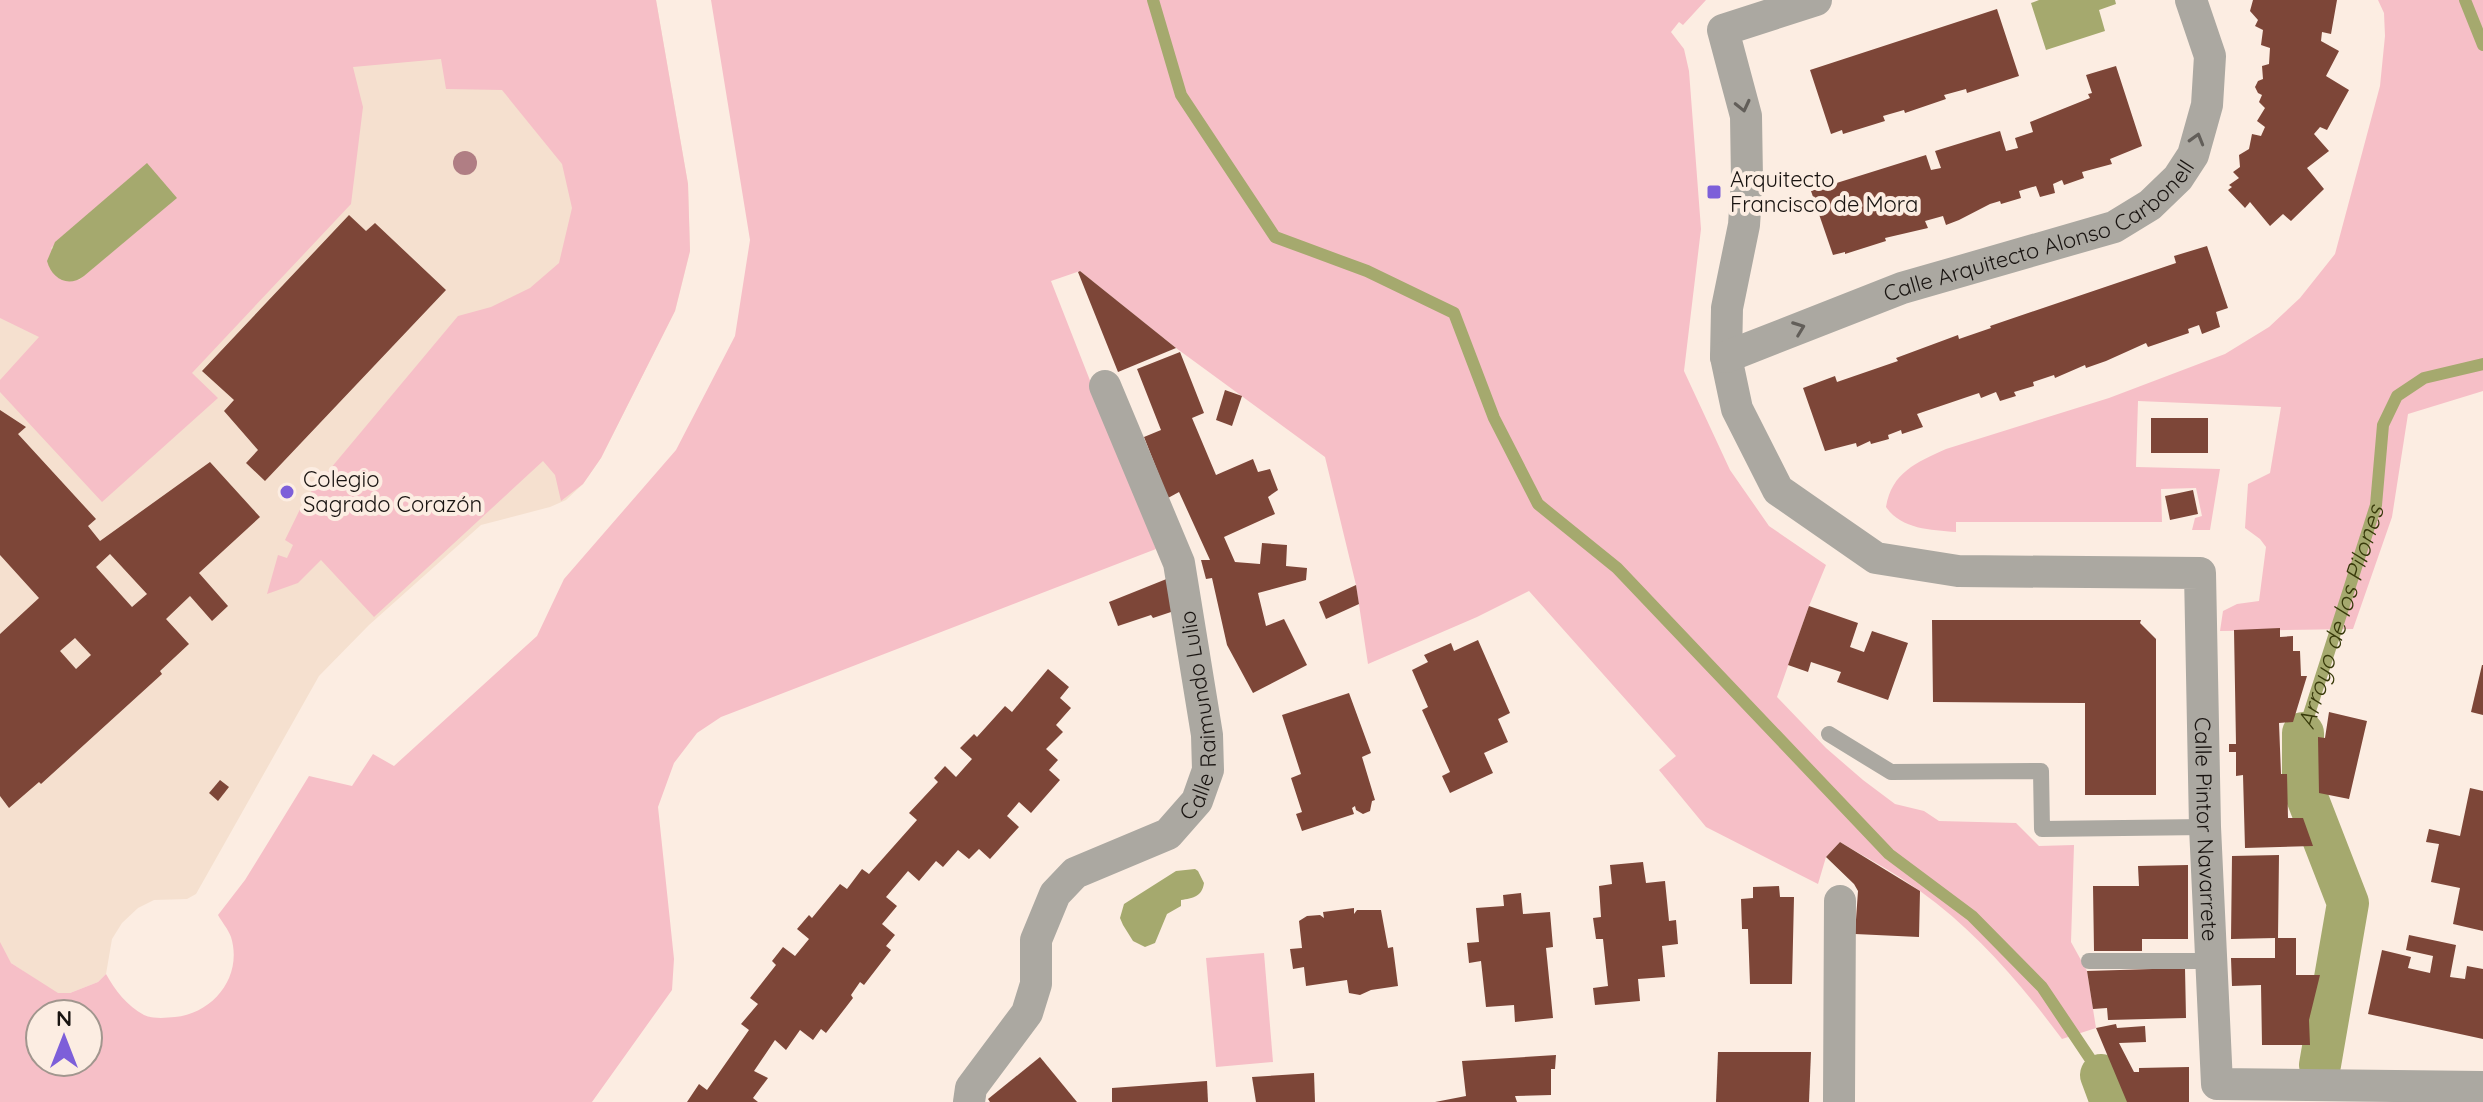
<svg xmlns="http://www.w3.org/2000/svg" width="2483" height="1102" font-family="Quicksand,sans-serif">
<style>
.built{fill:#f5e0cf}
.green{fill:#f6bfc7;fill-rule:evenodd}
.water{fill:#a5a96e}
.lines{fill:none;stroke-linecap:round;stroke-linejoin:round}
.stream{stroke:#a5a96e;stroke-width:12}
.canal{stroke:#a5a96e;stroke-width:42}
.building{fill:#7d4638;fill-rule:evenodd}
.lane{stroke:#aba8a1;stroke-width:16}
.street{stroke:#aba8a1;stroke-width:32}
.tree{fill:#b07e84}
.oneway{stroke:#625e59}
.poi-dot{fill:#7d5fd9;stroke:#fcede2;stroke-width:3}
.labels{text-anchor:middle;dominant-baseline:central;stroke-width:8;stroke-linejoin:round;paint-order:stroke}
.poi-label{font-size:22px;fill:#191411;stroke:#fcede2;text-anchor:start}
.street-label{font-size:22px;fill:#191411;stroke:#fcede2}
.water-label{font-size:24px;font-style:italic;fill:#383a0a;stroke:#fcede2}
</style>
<rect width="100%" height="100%" fill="#fcede2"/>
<!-- built -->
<polygon class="built" points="0,0 656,0 688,184 690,251 675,311 601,458 583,484 566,500 550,507 481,525 369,625 319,676 196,894 187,899 154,900 138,908 122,923 112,939 106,974 98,982 70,993 58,994 11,963 0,959"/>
<!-- green -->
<g class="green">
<path d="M0,0H656L688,184L690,251L675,311L601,458L583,484L561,501L555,475L543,461L374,617L321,560L298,583L267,594L278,555L287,558L293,545L285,540L305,499L458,316L491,307L530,288L559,263L572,208L562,164L502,90L446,89L441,59L353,67L363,107L351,204L192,373L218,398L102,502L0,392V380L39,337L0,318ZM147,164L176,198L79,280L51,248Z"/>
<path d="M711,0H1706L1683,25L1679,22L1671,32L1684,49L1689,71L1701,229L1684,371L1730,470L1769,526L1826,565L1809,606L1777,697L1826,748L1863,780L1895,804L1924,811L1939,821L2016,823L2039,846L2074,845L2071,942L2087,971L2096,1028L2062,1039C2020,983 1977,932 1920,891C1895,873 1867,858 1840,842L1826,857L1818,884L1706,827L1659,770L1676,756L1529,591L1477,617L1368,664L1356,585L1325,457L1176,348L1080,271L1051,281L1156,549L721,717L697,733L674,763L658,807L674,959L672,990L592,1102H0V942L11,963L58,993H70L98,982L106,974C115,990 127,1006 144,1015C153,1019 165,1018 175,1017C214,1013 243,976 231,937C228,929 222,922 218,915L245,880L309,776L352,786L373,754L394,766L537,636L564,579L676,450L735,336L750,240ZM40,1014H88V1062H40Z"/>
<path d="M2378,0H2483V391L2408,414L2392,517L2353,629L2220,631L2223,611L2237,604L2259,601L2266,547L2260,539L2245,528L2248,484L2270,473L2281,407L2138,401L2136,467L2220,469L2210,530H2192L2195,518L2202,516L2196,488L2161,489L2162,522H1956V532C1930,530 1901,529 1886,507C1892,472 1916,463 1946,449L2109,398L2225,354L2269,327L2300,298L2335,254L2380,86L2385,36L2384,13Z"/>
<polygon points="1264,953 1273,1062 1216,1067 1206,958"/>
</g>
<!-- water -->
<g class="water">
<polygon points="2039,0 2115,0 2116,4 2099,10 2105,31 2046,50 2031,3"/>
<path d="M147,163L177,198L84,276C68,288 52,279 47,261L55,242Z"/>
<path d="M1195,869L1198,871L1204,883C1202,897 1193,898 1181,900V906L1167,914L1155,943L1145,947L1133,941L1123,925L1120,918L1124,904L1176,871Z"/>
</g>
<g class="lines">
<!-- stream -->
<g class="stream">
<polyline points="1153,0 1181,95 1275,237 1367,271 1454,313 1494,418 1538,504 1617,568 1889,854 1972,916 2042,987 2101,1075"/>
<polyline points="2465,0 2483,45"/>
<path id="s1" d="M2303,733L2376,505L2383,425L2397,396L2424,378L2483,364"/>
</g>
<!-- canal -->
<g class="canal">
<polyline points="2303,733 2303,787 2348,903 2320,1065"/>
<polyline points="2101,1075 2111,1102"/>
</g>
</g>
<!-- building -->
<g class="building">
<polygon points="2253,0 2337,0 2331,34 2322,32 2321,41 2339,51 2326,76 2349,90 2327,130 2320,127 2314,134 2329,151 2307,168 2324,189 2291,221 2283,214 2270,226 2250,202 2245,208 2228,190 2232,187 2229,185 2239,178 2233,172 2240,167 2239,155 2249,149 2252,134 2261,136 2265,127 2257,121 2265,108 2259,102 2262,95 2258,93 2255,87 2258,81 2263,79 2262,66 2269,64 2270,48 2261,45 2263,30 2255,26 2258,20 2250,11"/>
<polygon points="1997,9 2019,76 1967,93 1966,89 1944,95 1946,99 1905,113 1904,110 1883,116 1885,121 1843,134 1842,130 1831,134 1810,70"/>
<polygon points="2116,66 2142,146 2110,159 2112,164 2082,172 2084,178 2064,185 2062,180 2053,184 2055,193 2040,197 2036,186 2019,191 2021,198 2001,204 2000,201 1990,204 1959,220 1946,225 1943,216 1925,221 1928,228 1885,238 1886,241 1845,254 1845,252 1833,255 1811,191 1926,155 1931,170 1941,168 1935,151 2000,131 2006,151 2018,148 2015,138 2033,132 2030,122 2090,98 2088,94 2092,93 2086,75"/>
<polygon points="349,215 366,231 375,223 446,290 265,481 246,463 258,450 224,411 234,400 202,371"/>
<polygon points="2207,246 2228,308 2216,312 2220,327 2202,334 2199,325 2188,329 2189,333 2148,347 2146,343 2106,361 2086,368 2085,365 2055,378 2054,375 2033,382 2034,386 2014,392 2016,396 2000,401 1996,392 1981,398 1979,393 1917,414 1923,427 1902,434 1901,430 1888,435 1889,439 1871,444 1870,441 1857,447 1856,443 1825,451 1803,388 1835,376 1837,382 1898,361 1896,358 1958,335 1959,339 1991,328 1990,326 2176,263 2174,256"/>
<polygon points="1080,271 1176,348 1118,372 1078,272"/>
<polygon points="1180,352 1204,413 1192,418 1216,475 1253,459 1258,472 1270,469 1278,490 1268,497 1275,514 1224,537 1235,562 1260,564 1262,543 1287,545 1286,566 1307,568 1306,580 1258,593 1266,626 1284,619 1307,665 1253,693 1227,645 1212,578 1206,579 1201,560 1210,560 1179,492 1168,498 1144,437 1161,430 1137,369"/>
<polygon points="1225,390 1242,396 1232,426 1216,420"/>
<path d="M0,410L26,427L18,434L96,519L88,526L100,541L210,462L260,517L199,573L228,606L212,621L190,596L166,619L189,644L160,671L162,674L41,784L39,782L9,808L0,796V634L39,598L0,555ZM110,554L147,594L132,607L96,567ZM75,638L91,655L76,669L60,651Z"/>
<rect x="2151" y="418" width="57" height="35"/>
<polygon points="2193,490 2198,514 2170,520 2165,496"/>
<polygon points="1169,578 1174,611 1153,618 1151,615 1118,626 1109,602"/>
<polygon points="1356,585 1359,604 1326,619 1319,602"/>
<polygon points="1809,606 1858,623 1850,647 1864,652 1872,631 1908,643 1888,700 1837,682 1841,672 1811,662 1808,672 1788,665"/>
<polygon points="1932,620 2141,620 2140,623 2156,639 2156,795 2085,795 2085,703 1933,702"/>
<polygon points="2280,628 2280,637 2293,636 2293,651 2300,651 2301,676 2307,676 2293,722 2279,723 2281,774 2287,774 2288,818 2303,818 2313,846 2245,848 2243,775 2236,776 2236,752 2229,752 2229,744 2236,744 2234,630"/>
<polygon points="1478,640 1510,713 1498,719 1508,742 1484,753 1493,773 1450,793 1442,776 1450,772 1422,710 1428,707 1412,670 1428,662 1424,655 1451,643 1454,651"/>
<polygon points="2482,665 2483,665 2483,715 2471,712"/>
<polygon points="1048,669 1069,687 1060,698 1071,708 1056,725 1063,732 1046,749 1058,760 1049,770 1060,780 1031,813 1019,802 1007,816 1019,827 990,859 979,849 969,859 958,850 943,867 936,861 919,881 908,871 886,897 897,906 882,924 895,935 886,946 891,950 864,985 860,982 851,995 853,998 826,1033 821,1029 813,1040 800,1030 786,1050 775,1040 754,1071 768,1078 753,1098 758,1102 687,1102 699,1084 707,1090 749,1030 741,1024 758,1004 750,998 776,965 772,961 783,947 795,956 809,939 797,929 809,915 812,918 840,884 847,889 862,869 869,874 917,820 909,813 938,782 934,778 945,766 956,777 972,759 960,748 974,734 977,737 1005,706 1012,712"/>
<polygon points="1349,693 1371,753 1362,757 1375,800 1372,801 1370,811 1363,814 1356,810 1355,806 1352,808 1354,814 1302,831 1296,814 1302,812 1291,778 1301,774 1282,715"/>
<polygon points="2329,712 2367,721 2349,799 2319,793 2318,737 2325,738"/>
<polygon points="220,780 229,787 218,801 209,793"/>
<polygon points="2470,788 2483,791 2483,931 2453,924 2460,888 2431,882 2439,844 2426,842 2429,829 2460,836"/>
<polygon points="1840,842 1920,891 1919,937 1855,934 1858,891 1854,884 1826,857"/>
<polygon points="2279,855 2278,938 2296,938 2296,975 2320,975 2309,1020 2310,1045 2262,1045 2261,985 2232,986 2231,958 2275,958 2275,938 2231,939 2232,856"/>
<polygon points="1643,862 1646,883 1665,881 1669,921 1676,920 1678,944 1662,946 1665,977 1638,979 1640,1001 1595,1005 1593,988 1608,986 1603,939 1596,939 1593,918 1601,917 1599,886 1612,884 1610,865"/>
<polygon points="2188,865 2188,939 2142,939 2142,951 2094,951 2093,886 2139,886 2138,866"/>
<polygon points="1779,886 1780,897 1794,897 1792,984 1750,984 1748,929 1742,929 1741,899 1753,898 1753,887"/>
<polygon points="1521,893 1523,914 1550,912 1553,947 1546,948 1553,1018 1515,1022 1514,1005 1486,1007 1481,961 1469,963 1467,943 1479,942 1476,908 1504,906 1503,895"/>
<polygon points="1354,908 1354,914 1357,910 1381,910 1388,948 1393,947 1398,986 1371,990 1360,995 1349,993 1347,980 1306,986 1304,967 1293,969 1290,949 1302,948 1299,921 1307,916 1320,915 1324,918 1323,912"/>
<polygon points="2409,935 2456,945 2450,977 2465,979 2467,966 2483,969 2483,1039 2368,1014 2382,950 2411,957 2408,968 2430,973 2433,956 2406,950"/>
<polygon points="2185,968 2186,1018 2108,1020 2107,1008 2093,1009 2087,971"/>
<polygon points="2116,1024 2117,1028 2145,1026 2146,1042 2119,1043 2134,1072 2139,1072 2139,1068 2189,1067 2189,1102 2127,1102 2096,1028"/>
<polygon points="1718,1052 1811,1052 1809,1102 1716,1102"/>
<polygon points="1556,1055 1555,1069 1551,1069 1551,1095 1515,1096 1517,1102 1435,1102 1466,1096 1462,1061"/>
<polygon points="1040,1057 1077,1102 990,1102 988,1099"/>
<polygon points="1314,1073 1315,1102 1256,1102 1252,1077"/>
<polygon points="1207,1081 1208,1102 1112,1102 1112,1088"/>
</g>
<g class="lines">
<!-- lane -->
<g class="lane">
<polyline points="1829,734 1891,772 2041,771 2042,829 2205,827"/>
<polyline points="2089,961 2210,961"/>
</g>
<!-- street -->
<g class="street">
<path id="s2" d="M1816,0L1723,30L1746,116L1747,180L1744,225L1727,308L1726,357L1737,409L1778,490L1876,558L1958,571L2200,573L2205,827L2217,1084L2483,1087"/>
<path id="s3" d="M1726,357L1902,288L2114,227L2150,205L2178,178L2193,155L2207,105L2210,56L2191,0"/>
<path id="s4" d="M969,1102L971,1088L1027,1013L1036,984V940L1055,894L1075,873L1168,834L1197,801L1208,770L1207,735L1179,563L1105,386"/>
<polyline points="1839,1102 1840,901"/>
</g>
</g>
<!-- trees -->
<circle class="tree" cx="465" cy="163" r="12"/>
<!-- one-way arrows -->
<defs><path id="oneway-chevron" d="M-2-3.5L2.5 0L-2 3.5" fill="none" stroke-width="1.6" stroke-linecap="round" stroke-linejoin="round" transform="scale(2)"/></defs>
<g class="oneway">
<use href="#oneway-chevron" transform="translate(1743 106) rotate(77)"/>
<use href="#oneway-chevron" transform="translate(2197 139) rotate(-74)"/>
<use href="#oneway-chevron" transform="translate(1799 328) rotate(-21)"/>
</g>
<!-- markers -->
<g class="poi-dot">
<rect x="1706" y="184" width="16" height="16" rx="4"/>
<circle cx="287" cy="492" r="8"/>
</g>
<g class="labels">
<!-- poi labels -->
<g class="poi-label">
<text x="1730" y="179">Arquitecto<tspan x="1730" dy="25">Francisco de Mora</tspan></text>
<text x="303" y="479">Colegio<tspan x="303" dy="25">Sagrado Corazón</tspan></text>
</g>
<!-- street labels -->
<g class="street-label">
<text stroke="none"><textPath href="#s3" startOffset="340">Calle Arquitecto Alonso Carbonell</textPath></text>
<text stroke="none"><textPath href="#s4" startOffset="492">Calle Raimundo Lulio</textPath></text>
<text stroke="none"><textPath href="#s2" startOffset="1274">Calle Pintor Navarrete</textPath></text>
</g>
<!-- water labels -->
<g class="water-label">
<text stroke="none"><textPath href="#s1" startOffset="122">Arroyo de los Pilones</textPath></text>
</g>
</g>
<!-- north arrow -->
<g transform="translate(64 1038)"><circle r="38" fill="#fcede2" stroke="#a1968e" stroke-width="2"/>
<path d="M0-6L14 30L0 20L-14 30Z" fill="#7d5fd9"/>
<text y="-12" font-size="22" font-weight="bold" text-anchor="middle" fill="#191411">N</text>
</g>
</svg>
